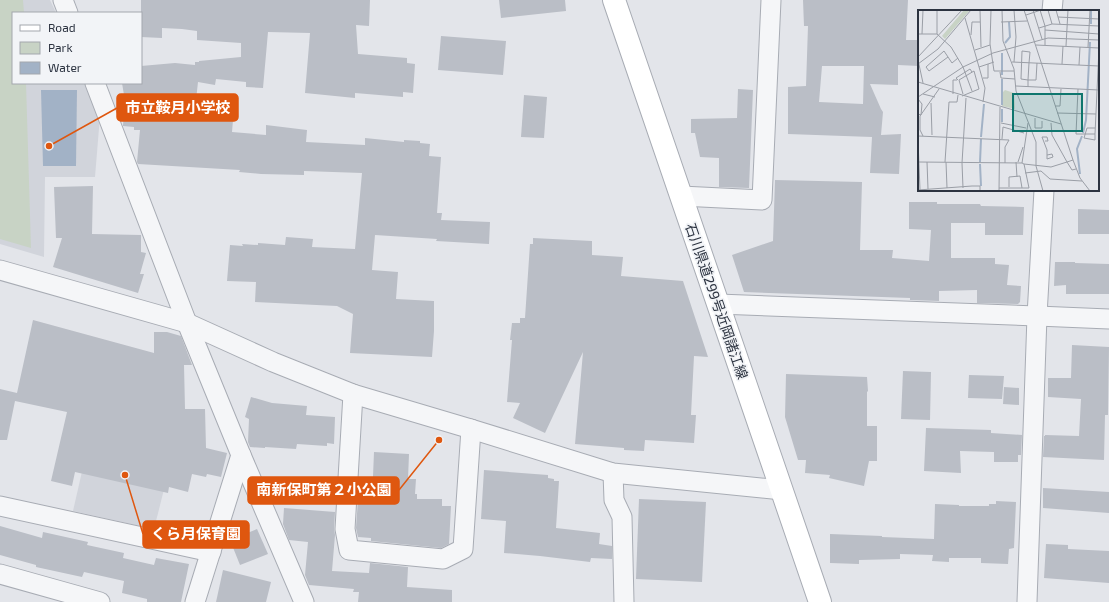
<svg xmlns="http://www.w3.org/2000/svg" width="1109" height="602" font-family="'Exo 2','Noto Sans JP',sans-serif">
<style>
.built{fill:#d1d4db}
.green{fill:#c8d3c5}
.water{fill:#a2b2c6}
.building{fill:#babec6;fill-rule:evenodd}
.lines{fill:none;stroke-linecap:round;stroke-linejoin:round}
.minor-casing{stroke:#a8acb4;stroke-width:21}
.secondary-casing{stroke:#a8acb4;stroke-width:24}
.minor{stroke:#f5f6f8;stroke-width:19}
.secondary{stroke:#fff;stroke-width:22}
.labels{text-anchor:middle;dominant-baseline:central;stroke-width:3.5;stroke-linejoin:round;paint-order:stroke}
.street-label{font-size:14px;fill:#2c3340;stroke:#f2f4f7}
.inset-river{fill:none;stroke:#a2b2c6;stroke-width:2}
.inset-road{fill:none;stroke:#9a9ea6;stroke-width:1}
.view{fill:#0f766e;fill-opacity:0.15;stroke:#0f766e;stroke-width:2}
.inset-edge{fill:none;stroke:#2c3340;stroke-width:2}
.leader{fill:none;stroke:#df570f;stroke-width:1.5}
.callout-dot{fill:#df570f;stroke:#f2f4f7;stroke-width:1.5}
.callout{fill:#df570f;stroke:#df570f;stroke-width:1.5}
.callout-label{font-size:15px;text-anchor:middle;font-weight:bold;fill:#fff}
</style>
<rect width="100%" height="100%" fill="#e3e5ea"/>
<!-- built -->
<g class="built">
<polygon points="0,0 50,0 56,13 13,13 13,83 86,83 100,116 95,177 45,177 44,257 0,244"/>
<polygon points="94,419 177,438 154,529 73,511"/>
</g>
<!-- green -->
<polygon class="green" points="0,0 23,0 24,13 13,13 13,83 26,83 31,248 0,239"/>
<!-- water -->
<polygon class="water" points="41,90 77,90 76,166 43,166"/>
<!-- building -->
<g class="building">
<polygon points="141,0 370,0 369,26 356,25 358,54 407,58 407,63 415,64 413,93 403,92 403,97 355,93 355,98 305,93 310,33 268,32 263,88 246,87 246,82 216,79 215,85 198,82 194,118 233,120 232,132 266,135 266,125 307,130 306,142 365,145 365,138 404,142 404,140 420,141 420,143 430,144 429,156 441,157 437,213 442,213 441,220 490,222 489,244 436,241 437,239 375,235 372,270 398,272 396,299 434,301 434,331 432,357 350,353 353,314 337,306 255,302 256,282 227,281 230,245 243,246 242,244 258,245 258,243 285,245 286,237 313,239 312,247 355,249 362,173 304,171 304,175 261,174 239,172 240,170 138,164 137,162 140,130 134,130 134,127 123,126 123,125 125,101 122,83 141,83 141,66 175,63 195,65 195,62 199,62 199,61 241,57 241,43 197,40 197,31 182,29 162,28 162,38 141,37"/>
<polygon points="499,0 565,0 566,11 501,18"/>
<path d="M803,0H908L906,40H919V66L898,65V85L870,84L881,109L883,112L881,135L901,134L899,174L870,173L872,137L788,134V87L806,86L808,26H804ZM822,66H864L863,104L819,102Z"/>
<polygon points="441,36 506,41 503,75 438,70"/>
<polygon points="738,89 753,90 749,188 719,187 719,158 700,157 695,133 691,133 691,119 737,118"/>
<polygon points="524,95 547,97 544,138 521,137"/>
<polygon points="775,180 862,182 860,250 893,250 892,258 929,261 931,230 909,229 909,202 937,202 937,204 980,204 981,206 1024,207 1023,235 985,235 985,223 951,223 951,258 995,258 995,264 1009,265 1007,285 1021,286 1020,302 1018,304 977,303 977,290 939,291 939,301 910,300 910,298 744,292 732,255 773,241"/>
<polygon points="93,186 92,234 141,235 141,252 146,253 140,274 144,274 138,293 53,267 62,238 56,238 54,187"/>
<polygon points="1078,209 1109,210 1109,234 1078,234"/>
<polygon points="533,238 592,241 592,255 623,257 621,276 683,281 708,357 694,356 691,415 696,415 694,443 645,440 644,451 624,450 624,448 575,444 583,352 545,433 513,418 520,403 507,402 512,340 510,340 512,323 520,323 520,318 525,318 530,244 533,244"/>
<polygon points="1055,262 1075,262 1075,263 1109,264 1109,294 1066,294 1066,285 1054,286"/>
<polygon points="33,320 154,353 154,332 167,332 181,336 192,365 184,365 185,409 205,409 206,448 227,453 221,477 207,474 206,477 192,474 188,492 169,487 168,493 75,472 72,486 51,481 67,412 15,401 7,440 0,440 0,389 17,393"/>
<polygon points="1072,345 1109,347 1108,415 1105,415 1104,460 1043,457 1044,436 1045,436 1045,435 1079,436 1081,399 1048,397 1048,378 1071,378"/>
<polygon points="903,371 931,372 930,420 901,419"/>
<polygon points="786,374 867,377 868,391 867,392 867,426 877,426 877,461 869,461 864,486 829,478 830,475 805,473 806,460 798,460 785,417"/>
<polygon points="969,375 1004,376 1002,399 968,398"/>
<polygon points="1004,387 1019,388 1019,405 1003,404"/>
<polygon points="251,397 272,403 307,406 306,415 335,417 334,444 327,443 327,446 297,444 296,449 265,447 265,448 250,447 248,442 249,419 245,417"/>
<polygon points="926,428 991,430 991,433 1022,435 1021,455 1018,455 1018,462 994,462 994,452 960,451 961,473 924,471"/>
<polygon points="374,452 409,454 408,479 416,479 415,494 417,494 417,499 442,499 442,506 451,506 449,544 441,548 371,541 371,538 358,537 356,528 358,500 372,501"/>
<polygon points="484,470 548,475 548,478 554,479 554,481 559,481 556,528 600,533 599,544 612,546 612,559 591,558 590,562 540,556 504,553 506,521 481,519"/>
<polygon points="1043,488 1109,492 1109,513 1043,508"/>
<polygon points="639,499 706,502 702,582 636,579"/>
<polygon points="996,501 1016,502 1014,548 1009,549 1008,564 981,563 981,558 949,558 949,562 932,561 933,555 900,554 900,559 859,560 859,564 830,563 830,534 882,536 882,537 934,539 935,504 959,505 959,506 989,506 989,504 996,504"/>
<polygon points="284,508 335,512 334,529 335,535 332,571 369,573 370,563 408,567 407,587 452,590 452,602 358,602 359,592 353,592 354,589 309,585 305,575 308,542 289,540 283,524"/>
<polygon points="0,526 42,538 43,532 88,542 87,545 124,553 123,558 154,565 156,558 189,564 181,602 147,602 147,599 122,593 124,581 84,572 82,577 36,567 36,565 0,555"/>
<polygon points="257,529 268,554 240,565 230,540"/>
<polygon points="1046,544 1068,545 1068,549 1109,551 1109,583 1044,578"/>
<polygon points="223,570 271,582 266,602 216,602"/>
</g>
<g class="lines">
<!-- minor casing -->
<g class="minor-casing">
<g id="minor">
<polyline points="63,0 68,13"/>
<polyline points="1052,11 1053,0"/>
<polyline points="95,83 187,323 241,455 304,602"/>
<polyline points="681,196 762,200 771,0"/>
<polyline points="0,270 187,323 273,362 353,394 471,429 613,473 782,490"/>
<polyline points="718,304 1037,316 1109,319"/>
<polyline points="353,394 345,529 349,550 443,559 463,549 471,429"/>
<polyline points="613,473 614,500 622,517 624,602"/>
<polyline points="0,506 211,552"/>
<polyline points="0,574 100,602"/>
<polyline points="195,602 241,455"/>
<polyline points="1027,602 1037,316 1044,190"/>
</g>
</g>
<!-- secondary casing -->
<g class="secondary-casing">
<polyline id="secondary" points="614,0 820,602"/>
</g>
<!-- minor -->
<use href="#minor" class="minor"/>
<!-- secondary -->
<use href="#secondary" class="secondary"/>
</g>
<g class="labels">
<!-- street labels -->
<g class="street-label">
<text transform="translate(717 301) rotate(71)">石川県道299号近岡諸江線</text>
</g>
</g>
<!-- overview -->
<g transform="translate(918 10)">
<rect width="181" height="181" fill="#e3e5ea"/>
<path d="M46,0H52L27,29L24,26ZM87,80L96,83L97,99L84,96V83Z" fill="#c8d3c5"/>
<path class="inset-river" d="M173,14V0M87,33L92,27L91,12M84,65V43M84,69V95M84,112V99M165,123L168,110L172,32M63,127L66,94M62,152L63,129M62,154L63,176M162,164L159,139L164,126"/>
<path class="inset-road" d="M19,0V24L33,37L45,57L54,81M62,0L63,37M73,0L72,34L76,61H96M84,0L85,31L96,59L98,81L118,132V156L125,181M106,0L155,150L162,168L172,181M115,0L124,29M122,0L127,16V35M130,0L134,14M138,0L142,14M108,5L123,0M140,7L181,9M47,8L67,78L65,92M83,12L109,11M121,18L134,14L181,16M127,20L181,24M0,24H19M4,24L5,0M53,25L54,12H62M118,35L181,38M148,36L150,0M170,37L172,0M57,40L72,35M0,47L44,0M30,47L11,61L8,57L26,41L34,53L40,48M0,50L5,73M94,52L181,56M96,52L98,27L96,0M0,54L20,39L53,0M144,54L145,36M161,55L162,37M61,57L76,52M82,62L83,68L97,69M65,68H70V54M40,70L38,68L52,59L54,62M0,72L143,114M98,76L181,80M110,77V70L111,53L112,42L104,41L103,69L110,70H118L119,53M160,79L158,124H177L181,38M5,84L17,87M35,84V70H39M44,86L61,79L56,61L41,70L45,84M0,87L45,57L75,43L130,28L181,30M0,89L4,94L3,105L0,104M13,93L14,125M137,96H142L143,79M139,103L178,104M117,108V118H124V111M83,113L108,118M133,113L134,125L149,152L155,150M177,124V130L166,128L169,118H177M0,126L91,130L87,137V153M5,126L2,120V106L21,79M84,129L85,117L106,123M0,130L2,180M127,131H130L129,127H124L129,140V149L135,147L134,144L129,145M1,152L104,153M9,152L10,179M27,152L31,92H39L40,85M28,152L29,178M98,152L99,167M100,152L105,137M106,154L133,157L149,152L154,160L158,159M107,163L123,161L132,169L164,171M91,177V167L102,166L104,178M45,178L44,153L48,88M81,178H111L106,154L104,153L110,113M0,180L54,176H62V181M81,181L82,97"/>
<path class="view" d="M95,84H164V121H95Z"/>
<rect width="181" height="181" class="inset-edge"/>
</g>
<!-- callouts -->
<path class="leader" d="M49 146L117 108M439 440L399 490M125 475L143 534"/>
<g class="callout-dot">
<circle cx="49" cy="146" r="4"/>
<circle cx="439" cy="440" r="4"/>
<circle cx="125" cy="475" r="4"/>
</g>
<g class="callout">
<rect x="117" y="94" width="121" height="27" rx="4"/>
<rect x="248" y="477" width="151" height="27" rx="4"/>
<rect x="143" y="521" width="106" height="27" rx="4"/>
</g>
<g class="callout-label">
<text x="178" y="113">市立鞍月小学校</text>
<text x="324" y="495">南新保町第２小公園</text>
<text x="196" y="539">くら月保育園</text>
</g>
<!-- legend -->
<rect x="12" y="12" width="130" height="72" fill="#f2f4f7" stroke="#a3a7ae"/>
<rect x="20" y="25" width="20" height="6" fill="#ffffff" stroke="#a3a7ae"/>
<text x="48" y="32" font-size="12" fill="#2c3340">Road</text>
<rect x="20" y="42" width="20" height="12" fill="#c8d3c5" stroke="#a3a7ae"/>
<text x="48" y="52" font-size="12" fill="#2c3340">Park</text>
<rect x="20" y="62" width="20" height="12" fill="#a2b2c6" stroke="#a3a7ae"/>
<text x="48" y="72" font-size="12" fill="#2c3340">Water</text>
</svg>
